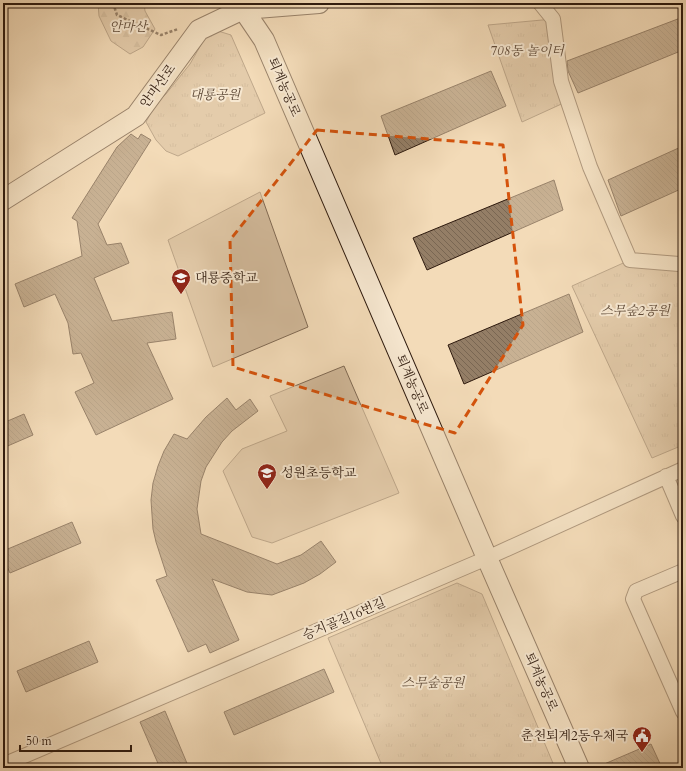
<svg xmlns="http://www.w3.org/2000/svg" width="686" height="771" viewBox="0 0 686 771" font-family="Cardo,'Noto Serif KR',serif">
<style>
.forest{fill:url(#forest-firs);stroke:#806a54}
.park{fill:url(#park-tufts);stroke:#806a54}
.pitch{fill:#d2ba9b;stroke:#806a54}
.building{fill:url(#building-back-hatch);stroke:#2e1a0e}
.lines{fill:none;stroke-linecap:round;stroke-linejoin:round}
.street-casing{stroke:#5f4a38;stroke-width:16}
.secondary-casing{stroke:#2e1a0e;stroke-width:22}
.path{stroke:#2e1a0e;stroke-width:2.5;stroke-dasharray:3 2;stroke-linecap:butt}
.street{stroke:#f7e8d1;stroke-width:14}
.secondary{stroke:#f7e8d1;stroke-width:20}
.marked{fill:none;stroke:#d5530c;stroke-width:3;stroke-dasharray:8 5;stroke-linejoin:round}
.labels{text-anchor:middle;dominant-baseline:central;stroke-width:4;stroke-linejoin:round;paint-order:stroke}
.park-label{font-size:13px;font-style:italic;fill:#5f4a38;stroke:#f7e8d1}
.street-label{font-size:13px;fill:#2e1a0e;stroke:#f7e8d1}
.poi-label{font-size:13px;fill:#2e1a0e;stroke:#f7e8d1;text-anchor:start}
</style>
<defs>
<pattern id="forest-firs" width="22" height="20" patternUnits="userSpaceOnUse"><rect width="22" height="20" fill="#d2ba9b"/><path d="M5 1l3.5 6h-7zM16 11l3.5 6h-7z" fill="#b59f84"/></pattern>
<pattern id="park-tufts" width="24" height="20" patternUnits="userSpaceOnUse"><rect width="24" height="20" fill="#d2ba9b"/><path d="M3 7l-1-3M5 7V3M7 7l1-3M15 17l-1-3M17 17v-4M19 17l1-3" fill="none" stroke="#b59f84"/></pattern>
<pattern id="building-back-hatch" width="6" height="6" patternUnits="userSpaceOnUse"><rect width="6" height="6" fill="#947e66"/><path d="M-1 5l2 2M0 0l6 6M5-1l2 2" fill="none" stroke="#796652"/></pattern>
</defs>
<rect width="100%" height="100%" fill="#f3dbb8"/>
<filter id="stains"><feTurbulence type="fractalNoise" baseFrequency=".005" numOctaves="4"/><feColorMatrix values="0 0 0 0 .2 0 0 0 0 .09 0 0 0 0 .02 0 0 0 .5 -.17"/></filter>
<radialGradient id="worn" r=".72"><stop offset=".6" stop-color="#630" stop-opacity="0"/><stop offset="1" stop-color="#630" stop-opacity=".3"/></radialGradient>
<path class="forest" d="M98,3H144L145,11L155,29L143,47L130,54L111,41L99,16Z"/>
<path class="park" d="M553,19L568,101L522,122L488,25Z
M218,31L231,35L265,113L178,156L166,151L156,140L146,122L155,105L166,94L190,64L206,36Z
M630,260L683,263V445L652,458L572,286Z
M457,583L482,594L555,768H383L328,638Z"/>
<path class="pitch" d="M260,192L308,327L213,367L168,240Z
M344,366L399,493L272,543L252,537L223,471L242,449L287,431L270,396Z"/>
<path class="building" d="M683,17V50L578,93L568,71L567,61Z
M491,71L506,106L395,155L381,116Z
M131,134L138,139L141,134L151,140L98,224L107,245L121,243L129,263L94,278L112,321L172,312L176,339L147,343L173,399L96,435L75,392L94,383L81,353L73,354L68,323L55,294L24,307L15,284L82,256L77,221L72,218L117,147Z
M683,146V188L621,216L608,180Z
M554,180L563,210L427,270L413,238Z
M569,294L583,332L464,384L448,345Z
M227,398L236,410L250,399L258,411L232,431L222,442L206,467L201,481L197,509L201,534L277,564L301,555L321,541L336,562L320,574L304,583L272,595L247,592L212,579L239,640L210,653L206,644L188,652L156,580L167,576L156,542L153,529L151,500L153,483L158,466L164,451L174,434L187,439L206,417Z
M24,414L33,435L3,448V423Z
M72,522L81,543L10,573L3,558V551Z
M89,641L98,662L26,692L17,671Z
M324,669L334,692L234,735L224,712Z
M165,711L189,768H160L140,722Z
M651,744L662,768H595Z"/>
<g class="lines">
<defs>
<path id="street" d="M540,3L553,19L561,81L590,167L630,260L679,264L683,263
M666,476L683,516
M683,571L636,591L633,599L683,712
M3,765L487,558L683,469"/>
<path id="secondary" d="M243,3V9L264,40L487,558L579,768
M3,200L136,116L199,30L243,9L319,3"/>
</defs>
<use href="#street" class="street-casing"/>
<use href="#secondary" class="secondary-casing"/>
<path class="path" d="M113,3L117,15L161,35L178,29"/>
<use href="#street" class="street"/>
<use href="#secondary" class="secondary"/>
</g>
<path d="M0 0H686V771H0ZM317,130L503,145L523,325L455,433L233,367L230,240Z" fill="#f3dbb8" fill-opacity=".55" fill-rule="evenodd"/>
<path class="marked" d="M317,130L503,145L523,325L455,433L233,367L230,240Z"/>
<defs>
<symbol id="school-pin" viewBox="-11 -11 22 30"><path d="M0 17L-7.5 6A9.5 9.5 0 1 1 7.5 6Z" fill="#8f2418" stroke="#f7e8d1"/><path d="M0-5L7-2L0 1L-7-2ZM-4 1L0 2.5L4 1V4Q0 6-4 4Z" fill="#fff"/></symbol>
<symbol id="civic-pin" viewBox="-11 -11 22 30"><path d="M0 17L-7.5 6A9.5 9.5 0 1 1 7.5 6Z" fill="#8f2418" stroke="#f7e8d1"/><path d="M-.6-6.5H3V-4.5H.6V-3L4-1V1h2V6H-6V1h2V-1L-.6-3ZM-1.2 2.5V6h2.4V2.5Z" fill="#fff"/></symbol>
</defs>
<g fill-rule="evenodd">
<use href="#school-pin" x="170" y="267" width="22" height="30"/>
<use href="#school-pin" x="256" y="462" width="22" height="30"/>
<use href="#civic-pin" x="631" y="725" width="22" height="30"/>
</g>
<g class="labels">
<g class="park-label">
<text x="128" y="27">안마산</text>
<text x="527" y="51">708동 놀이터</text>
<text x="215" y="95">대룡공원</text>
<text x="635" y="311">스무숲2공원</text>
<text x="433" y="683">스무숲공원</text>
</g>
<g class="street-label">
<text transform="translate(158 86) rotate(-54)">안마산로</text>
<text transform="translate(284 87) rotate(67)">퇴계농공로</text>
<text transform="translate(412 384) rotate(67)">퇴계농공로</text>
<text transform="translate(344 619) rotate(-23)">승지골길16번길</text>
<text transform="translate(541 682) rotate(66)">퇴계농공로</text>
</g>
<g class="poi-label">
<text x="195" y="278">대룡중학교</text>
<text x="281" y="473">성원초등학교</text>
<text x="628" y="736" text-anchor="end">춘천퇴계2동우체국</text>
</g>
</g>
<rect width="686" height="771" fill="none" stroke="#f3dbb8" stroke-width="16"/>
<rect x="4" y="4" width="678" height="763" fill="none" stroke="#2e1a0e" stroke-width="2"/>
<rect x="8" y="8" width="670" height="755" fill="none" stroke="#2e1a0e"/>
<path d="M20 745v6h111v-6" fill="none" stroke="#2e1a0e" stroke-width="2"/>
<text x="26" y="745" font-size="12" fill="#2e1a0e" stroke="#f7e8d1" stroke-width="3" paint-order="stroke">50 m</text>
<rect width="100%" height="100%" filter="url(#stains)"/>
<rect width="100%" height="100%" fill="url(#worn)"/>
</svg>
